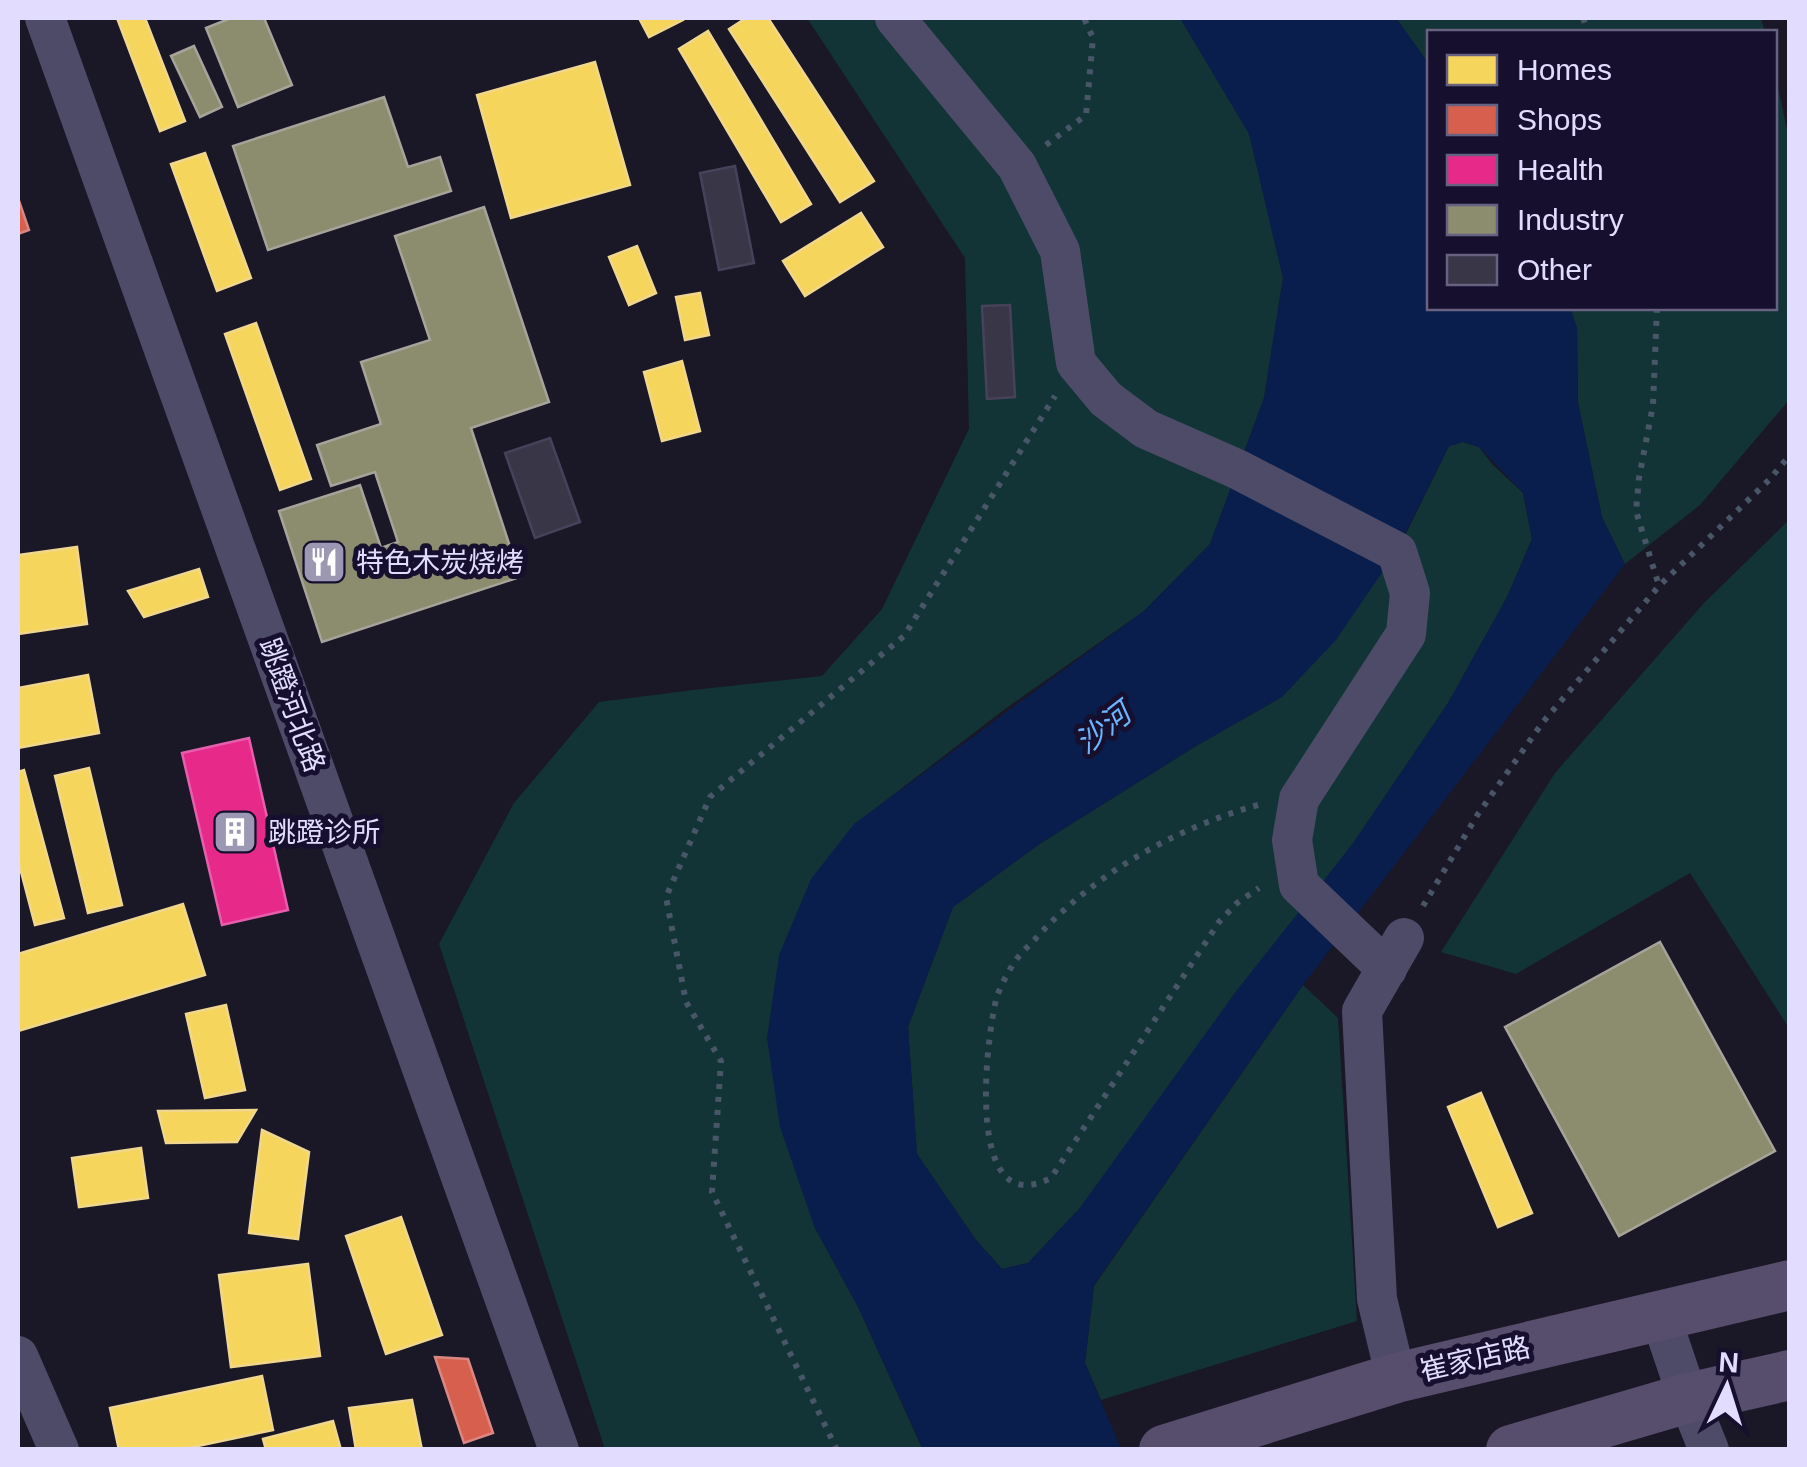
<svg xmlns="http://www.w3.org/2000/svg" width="1807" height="1467" viewBox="0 0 1807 1467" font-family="Arial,'Noto Sans SC',sans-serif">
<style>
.green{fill:#133437}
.water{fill:#091e4d;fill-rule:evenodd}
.homes{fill:#f6d55c;stroke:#f0d78d;stroke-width:2.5}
.shops{fill:#d6604d;stroke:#da8682;stroke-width:2.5}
.health{fill:#e7298a;stroke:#e65fad;stroke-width:2.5}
.industry{fill:#8c8c6e;stroke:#a6a49a;stroke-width:2.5}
.building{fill:#393648;stroke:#47425a;stroke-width:2.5}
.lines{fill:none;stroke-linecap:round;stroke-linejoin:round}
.path{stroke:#485668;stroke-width:6;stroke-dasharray:5 8;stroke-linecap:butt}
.minor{stroke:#4d4b68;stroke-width:40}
.major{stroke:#574d6c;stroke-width:50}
.labels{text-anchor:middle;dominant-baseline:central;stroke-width:10;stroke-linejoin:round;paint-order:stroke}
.poi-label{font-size:28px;fill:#e2ddff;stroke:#16102e;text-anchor:start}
.street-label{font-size:28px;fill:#e2ddff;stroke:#16102e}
.water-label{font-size:30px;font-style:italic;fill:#6bb6ff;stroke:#16102e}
</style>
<rect width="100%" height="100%" fill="#1a1727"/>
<path class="green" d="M807,18H1180L1249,133L1283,278L1264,398L1210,544L1144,611L1005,709L855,824L814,1226L859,1309L922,1448L605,1449L439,944L514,803L599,702L693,690L822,676L882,609L969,429L965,258Z
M1396,18H1761L1765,32H1430L1429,64Z
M1775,74L1790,143L1789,400L1700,505L1625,564L1602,517L1578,403L1577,328L1570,308H1774Z
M1463,442L1479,447L1492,464L1523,493L1532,539L1507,597L1448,703L1354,842L1079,1209L1028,1263L1002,1269L976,1240L917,1154L908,1027L953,907L1041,843L1196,746L1282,697L1397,552L1449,446Z
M1789,520V1028L1690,873L1516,974L1441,952L1555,773L1704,603Z
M1303,985L1338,1018L1357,1321L1101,1400L1085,1363L1094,1286Z"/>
<path class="water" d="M1180,18H1396L1429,64L1430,308H1570L1577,328L1578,403L1602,517L1625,564L1303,985L1094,1285L1085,1363L1121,1449H923L859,1309L814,1226L780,1127L767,1038L779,955L811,879L854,824L1144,611L1210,544L1264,398L1283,278L1249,134ZM1463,442L1479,447L1523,493L1532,539L1507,597L1448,703L1354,842L1237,990L1079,1209L1028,1263L1002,1269L976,1240L917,1154L908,1027L953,907L1041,843L1196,746L1282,697L1336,640L1396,552L1449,446Z"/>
<path class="homes" d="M117,18H145L185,121L160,131Z
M639,18H682L683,20L649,37Z
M746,18H768L874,181L840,202L729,29Z
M708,31L811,204L781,222L679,49Z
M595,62L630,185L511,218L477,95Z
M205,153L251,278L217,291L171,164Z
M861,213L883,247L805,296L783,261Z
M637,246L656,293L629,305L609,257Z
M700,293L709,335L685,340L676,297Z
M256,323L311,479L280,490L225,334Z
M682,361L700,431L662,441L644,372Z
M77,547L87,624L18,634V555Z
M199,569L208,597L144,617L128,591Z
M88,675L99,733L18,748V688Z
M89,768L122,905L88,913L55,776Z
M24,770L64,918L35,925L18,860V772Z
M183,904L205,975L18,1031V954Z
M226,1005L245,1090L205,1098L186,1014Z
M1481,1093L1532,1213L1498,1227L1448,1107Z
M256,1110L237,1142L166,1143L158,1111Z
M262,1130L309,1152L298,1239L249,1233Z
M141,1148L148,1198L79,1207L72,1158Z
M401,1217L442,1335L386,1354L346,1236Z
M308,1264L320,1356L231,1367L219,1275Z
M262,1376L273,1430L179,1450H119L110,1408Z
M412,1400L422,1450H356L349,1408Z
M333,1421L341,1450H266L263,1439Z"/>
<path class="shops" d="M18,198L29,230L18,234Z
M435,1357L468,1359L493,1433L464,1443Z"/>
<path class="health" d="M249,738L288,910L222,925L182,753Z"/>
<path class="industry" d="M231,18H264L292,85L238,107L206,28Z
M194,46L222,107L200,117L171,56Z
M384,97L408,167L440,157L451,191L268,250L233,146Z
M484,207L549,402L471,428L520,577L322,642L279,511L360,485L381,548L398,542L375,472L331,486L317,445L381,424L361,362L430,340L395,236Z
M1660,942L1775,1151L1619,1236L1505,1027Z"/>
<path class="building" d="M735,166L754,263L719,270L700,173Z
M1010,305L1015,397L987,399L982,306Z
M550,438L580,522L535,538L505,453Z"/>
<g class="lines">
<path class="path" d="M1583,18L1588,32
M1046,145L1086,115L1093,38L1084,18
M1657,308L1653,405L1639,478L1636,511L1659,586
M1258,805C1176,828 1095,873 1037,937C1029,946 1018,955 1012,966C1006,976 999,989 996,1000C986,1041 964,1223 1051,1178L1219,922L1237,903L1259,888
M1423,906L1478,814L1543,722L1659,586L1769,480L1790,455
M837,1450L712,1192L721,1061L686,1002L666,897L710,797L904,636L1055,396"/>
<path class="minor" d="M45,18L559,1450
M895,18L1017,166L1060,251L1076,363L1106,399L1146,429L1237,469L1397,552L1410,593L1406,634L1299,799L1292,840L1299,885L1387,969
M1660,1315L1688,1398L1709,1450
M18,1356L59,1450
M1396,1378L1377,1299L1362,1011L1404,938"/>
<path class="major" d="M1164,1450L1396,1378L1790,1285
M1511,1450L1688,1398L1790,1375"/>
</g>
<defs>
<symbol id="restaurant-square" viewBox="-11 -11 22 22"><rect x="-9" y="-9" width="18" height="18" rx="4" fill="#9c98b3" stroke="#16102e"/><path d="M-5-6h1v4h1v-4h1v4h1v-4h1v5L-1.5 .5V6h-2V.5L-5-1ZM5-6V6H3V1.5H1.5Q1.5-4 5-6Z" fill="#fff"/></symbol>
<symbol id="building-square" viewBox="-11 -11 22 22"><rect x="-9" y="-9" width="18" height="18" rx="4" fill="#9c98b3" stroke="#16102e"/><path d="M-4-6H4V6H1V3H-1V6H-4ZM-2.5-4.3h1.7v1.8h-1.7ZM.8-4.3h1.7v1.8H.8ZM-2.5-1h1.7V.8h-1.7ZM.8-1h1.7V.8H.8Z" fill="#fff"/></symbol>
</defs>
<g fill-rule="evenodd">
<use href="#restaurant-square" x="299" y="537" width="50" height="50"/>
<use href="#building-square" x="210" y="807" width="50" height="50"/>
</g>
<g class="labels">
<g class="poi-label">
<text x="356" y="562">特色木炭烧烤</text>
<text x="268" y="832">跳蹬诊所</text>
</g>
<g class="street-label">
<text transform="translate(292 705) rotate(70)">跳蹬河北路</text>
<text transform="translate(1475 1359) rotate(-13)">崔家店路</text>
</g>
<g class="water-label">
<text transform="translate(1103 728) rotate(-38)">沙河</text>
</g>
</g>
<rect width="1807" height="1467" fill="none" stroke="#e2ddff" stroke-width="40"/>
<rect x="1427" y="30" width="350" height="280" fill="#16102e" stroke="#686282" stroke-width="2.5"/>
<rect x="1447" y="55" width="50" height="30" fill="#f6d55c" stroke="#686282" stroke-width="2.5"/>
<text x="1517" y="80" font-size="30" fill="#e2ddff">Homes</text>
<rect x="1447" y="105" width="50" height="30" fill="#d6604d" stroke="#686282" stroke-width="2.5"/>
<text x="1517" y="130" font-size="30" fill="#e2ddff">Shops</text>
<rect x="1447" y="155" width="50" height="30" fill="#e7298a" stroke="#686282" stroke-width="2.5"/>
<text x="1517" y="180" font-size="30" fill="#e2ddff">Health</text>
<rect x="1447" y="205" width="50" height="30" fill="#8c8c6e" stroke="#686282" stroke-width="2.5"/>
<text x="1517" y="230" font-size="30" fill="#e2ddff">Industry</text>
<rect x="1447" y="255" width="50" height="30" fill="#393648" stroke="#686282" stroke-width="2.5"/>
<text x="1517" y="280" font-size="30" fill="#e2ddff">Other</text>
<g transform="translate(1727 1387) rotate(4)" stroke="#16102e" stroke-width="8" paint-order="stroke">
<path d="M0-8L18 38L0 25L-18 38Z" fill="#e2ddff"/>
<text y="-15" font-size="28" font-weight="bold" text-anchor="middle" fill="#e2ddff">N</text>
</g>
</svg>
